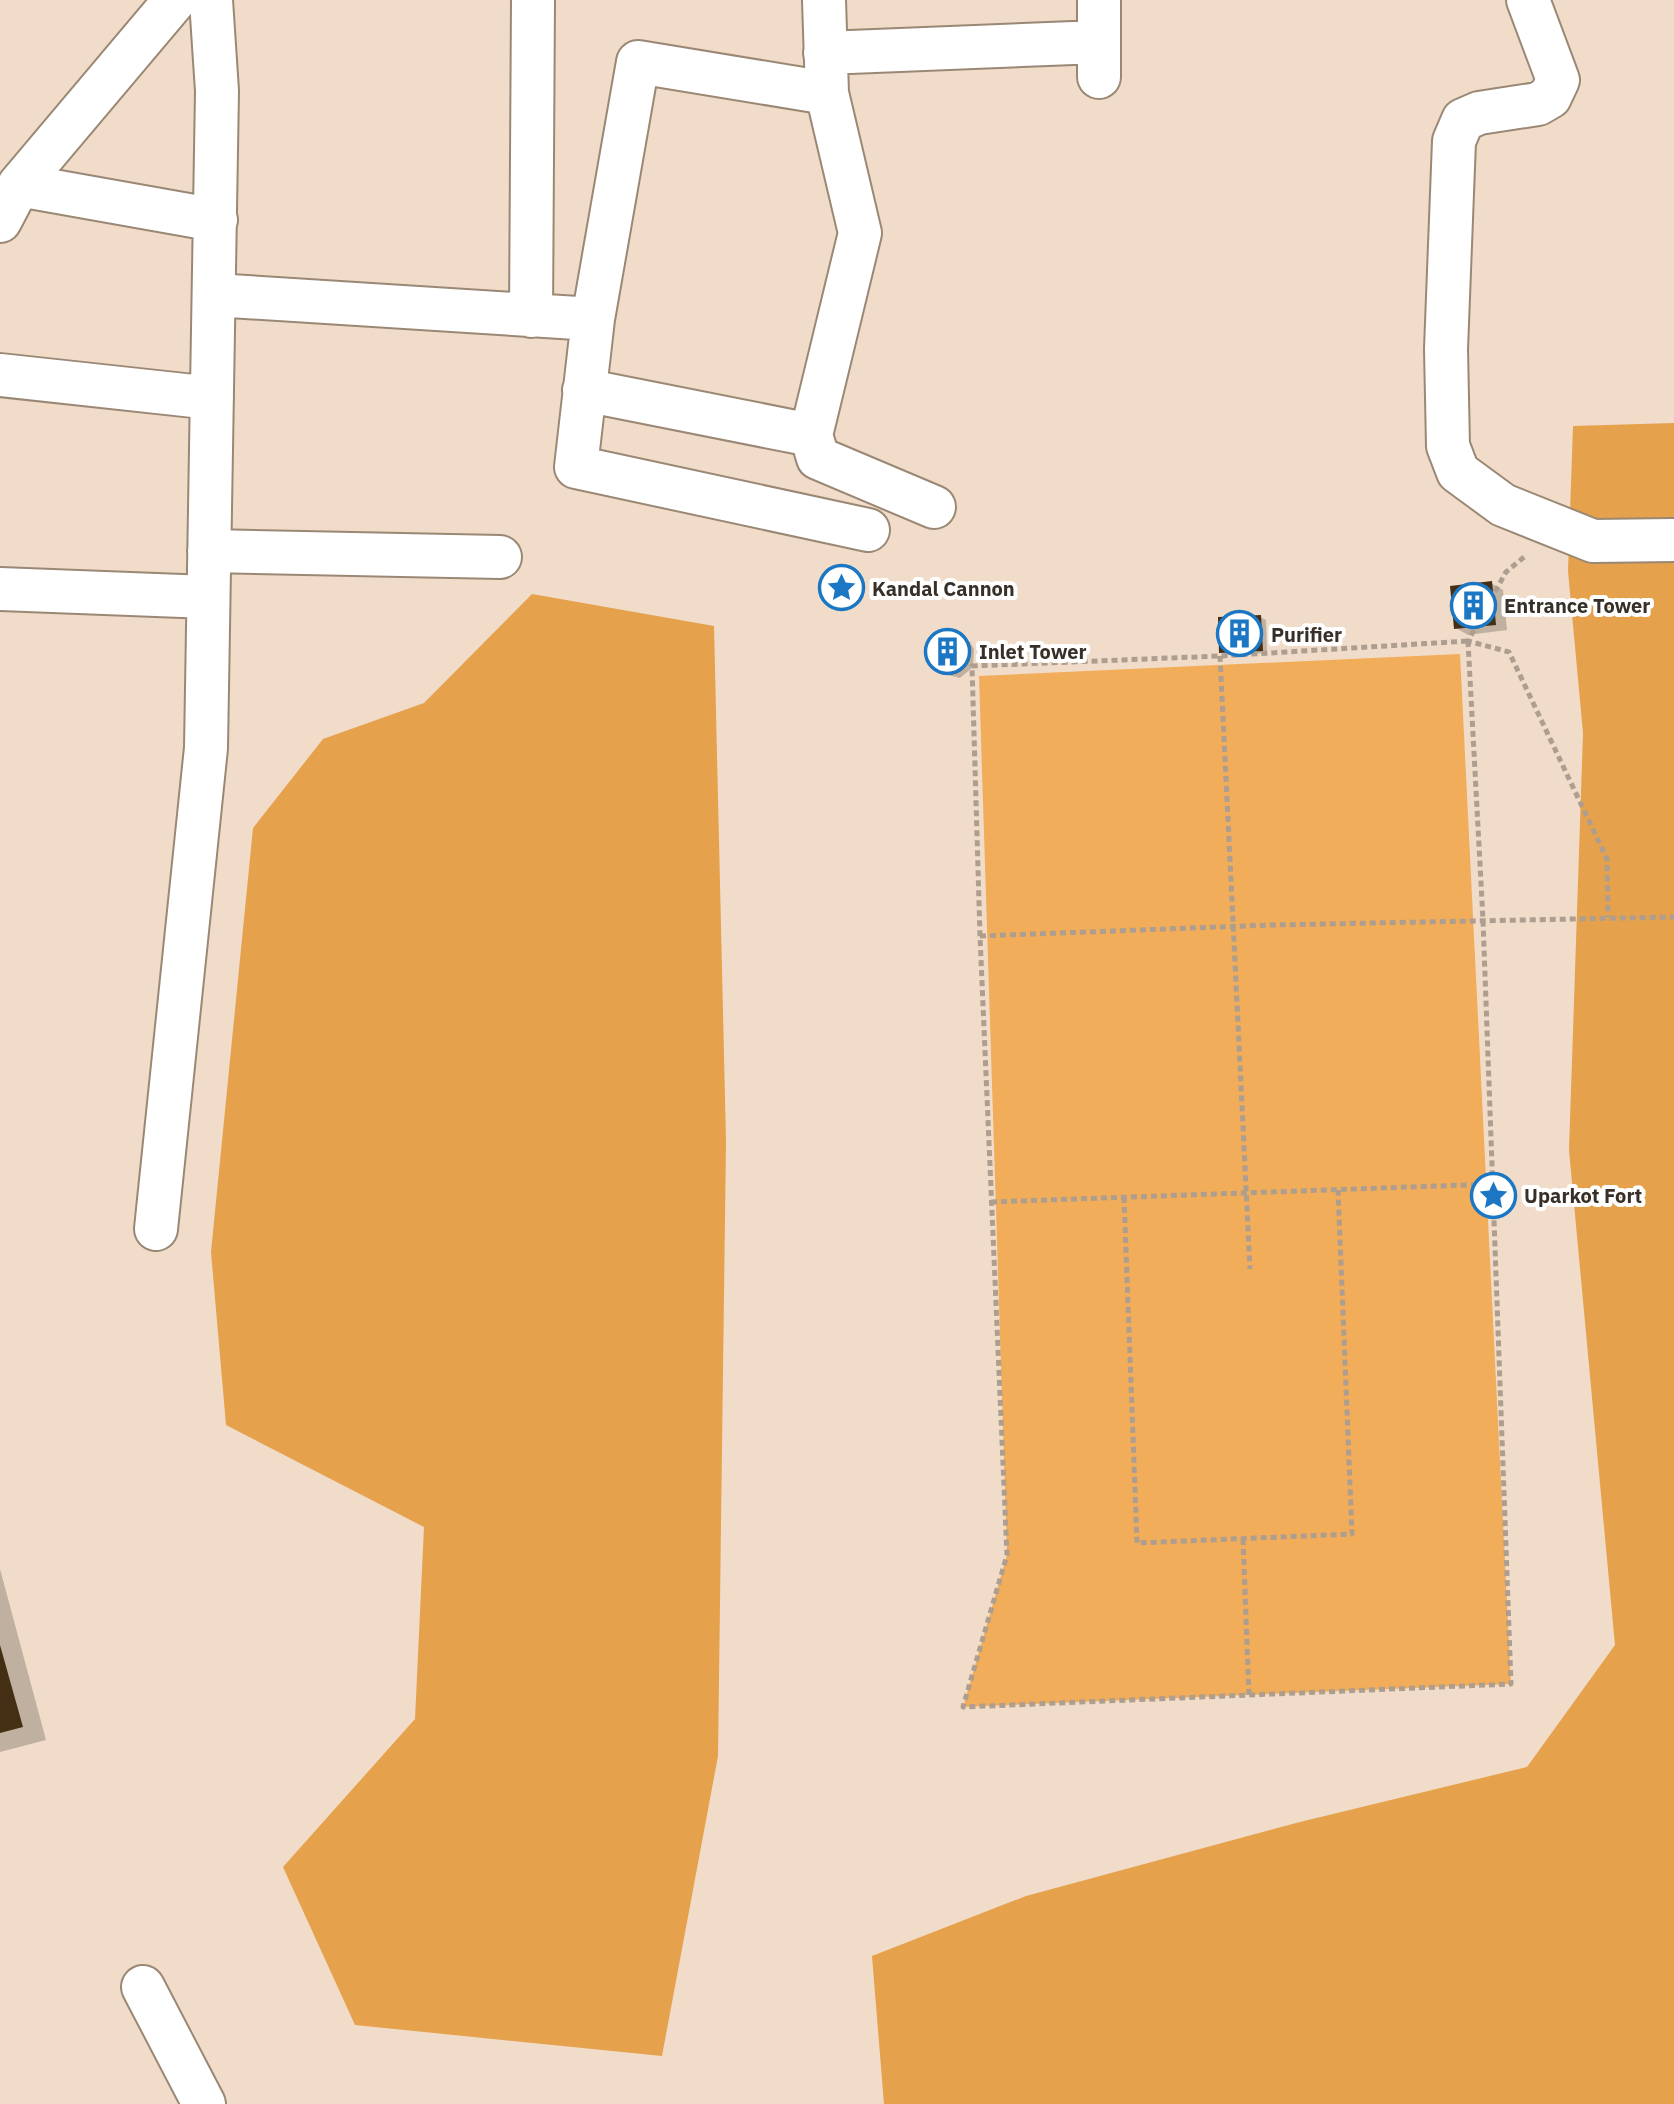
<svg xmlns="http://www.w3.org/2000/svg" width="1674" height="2104" viewBox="0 0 1674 2104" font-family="'IBM Plex Sans',sans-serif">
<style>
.forest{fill:#e5a14c}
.water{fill:#f1ad59}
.shadow{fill:#0003}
.building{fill:#442f14}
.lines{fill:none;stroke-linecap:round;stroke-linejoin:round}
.minor-casing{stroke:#9a8875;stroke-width:46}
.path{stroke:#ae9e8f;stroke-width:5;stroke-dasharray:6 4;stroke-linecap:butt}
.minor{stroke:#fff;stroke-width:42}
.labels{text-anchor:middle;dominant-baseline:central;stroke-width:8;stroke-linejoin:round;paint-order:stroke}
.poi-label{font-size:20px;font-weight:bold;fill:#373028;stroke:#fff;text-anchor:start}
</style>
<rect width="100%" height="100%" fill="#f0dcc8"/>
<path class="forest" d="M1674,423V2104H884L872,1956L1026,1896L1300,1822L1527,1767L1615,1645L1569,1150L1583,733L1568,571L1573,426Z
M532,594L714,626L726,1141L718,1756L662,2056L355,2025L283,1867L415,1719L424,1527L226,1425L211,1252L253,828L323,739L424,703Z"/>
<path class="water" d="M1460,654L1511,1684L963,1707L1007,1555L979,676Z"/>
<path class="shadow" d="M1491,583L1503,590L1507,630L1468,635L1456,628Z
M1260,617L1266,620L1267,653L1227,655L1221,652Z
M944,631H951L970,642L974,649L973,667L960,678L936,672L926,657L930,639Z
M0,1569L46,1740L0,1752Z"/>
<path class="building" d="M1492,581L1496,625L1454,629L1450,586Z
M1261,615L1263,651L1219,653L1218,617Z
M925 652a23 23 0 1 1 46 0a23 23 0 1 1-46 0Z
M0,1645L23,1727L0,1733Z"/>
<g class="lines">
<defs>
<path id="minor" d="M1099,0V77
M1528,0L1558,80L1550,97L1538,104L1479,113L1463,120L1454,141L1446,349L1448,446L1458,472L1503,505L1593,541L1674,540
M825,53L1099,42
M827,93L638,62L593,319L576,467L868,530
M19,185L216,220
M0,221L19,185L175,0
M214,295L593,319
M531,316L533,0
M0,375L212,398
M584,390L811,435L818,458L934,507
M811,435L860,233L827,93L824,0
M209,551L500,557
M0,589L208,597
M156,1229L206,748L217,91L211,0
M143,1987L204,2104"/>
</defs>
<use href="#minor" class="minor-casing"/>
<path class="path" d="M1524,557L1506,572L1468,641L1509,652L1607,859L1608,917
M1468,641L1483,920L1511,1684L963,1707L1007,1555L980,936L972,666L1220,656Z
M1220,656L1250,1269
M980,936L1272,925L1674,917
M1124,1197L1137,1543L1352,1534L1338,1190
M991,1202L1494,1184
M1243,1539L1249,1695"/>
<use href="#minor" class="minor"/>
</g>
<defs>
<symbol id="sight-ring" viewBox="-11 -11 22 22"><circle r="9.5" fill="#fff" stroke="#1b77c4" stroke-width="1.5"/><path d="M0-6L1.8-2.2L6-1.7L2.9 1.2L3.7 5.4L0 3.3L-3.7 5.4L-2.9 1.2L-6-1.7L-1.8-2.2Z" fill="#1b77c4"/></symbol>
<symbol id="building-ring" viewBox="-11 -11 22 22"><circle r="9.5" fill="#fff" stroke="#1b77c4" stroke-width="1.5"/><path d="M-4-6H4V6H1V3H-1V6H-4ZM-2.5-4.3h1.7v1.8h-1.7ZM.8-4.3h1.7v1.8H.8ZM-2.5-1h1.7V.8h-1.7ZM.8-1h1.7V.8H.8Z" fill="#1b77c4"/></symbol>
</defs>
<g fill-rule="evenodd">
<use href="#sight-ring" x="816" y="562" width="51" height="51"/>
<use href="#building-ring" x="1448" y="580" width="51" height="51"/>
<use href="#building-ring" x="1214" y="608" width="51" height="51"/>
<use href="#building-ring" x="922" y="626" width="51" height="51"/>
<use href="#sight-ring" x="1468" y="1170" width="51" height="51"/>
</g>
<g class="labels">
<g class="poi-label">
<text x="872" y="588">Kandal Cannon</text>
<text x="1504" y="605">Entrance Tower</text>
<text x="1271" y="634">Purifier</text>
<text x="979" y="651">Inlet Tower</text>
<text x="1524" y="1195">Uparkot Fort</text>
</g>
</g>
</svg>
